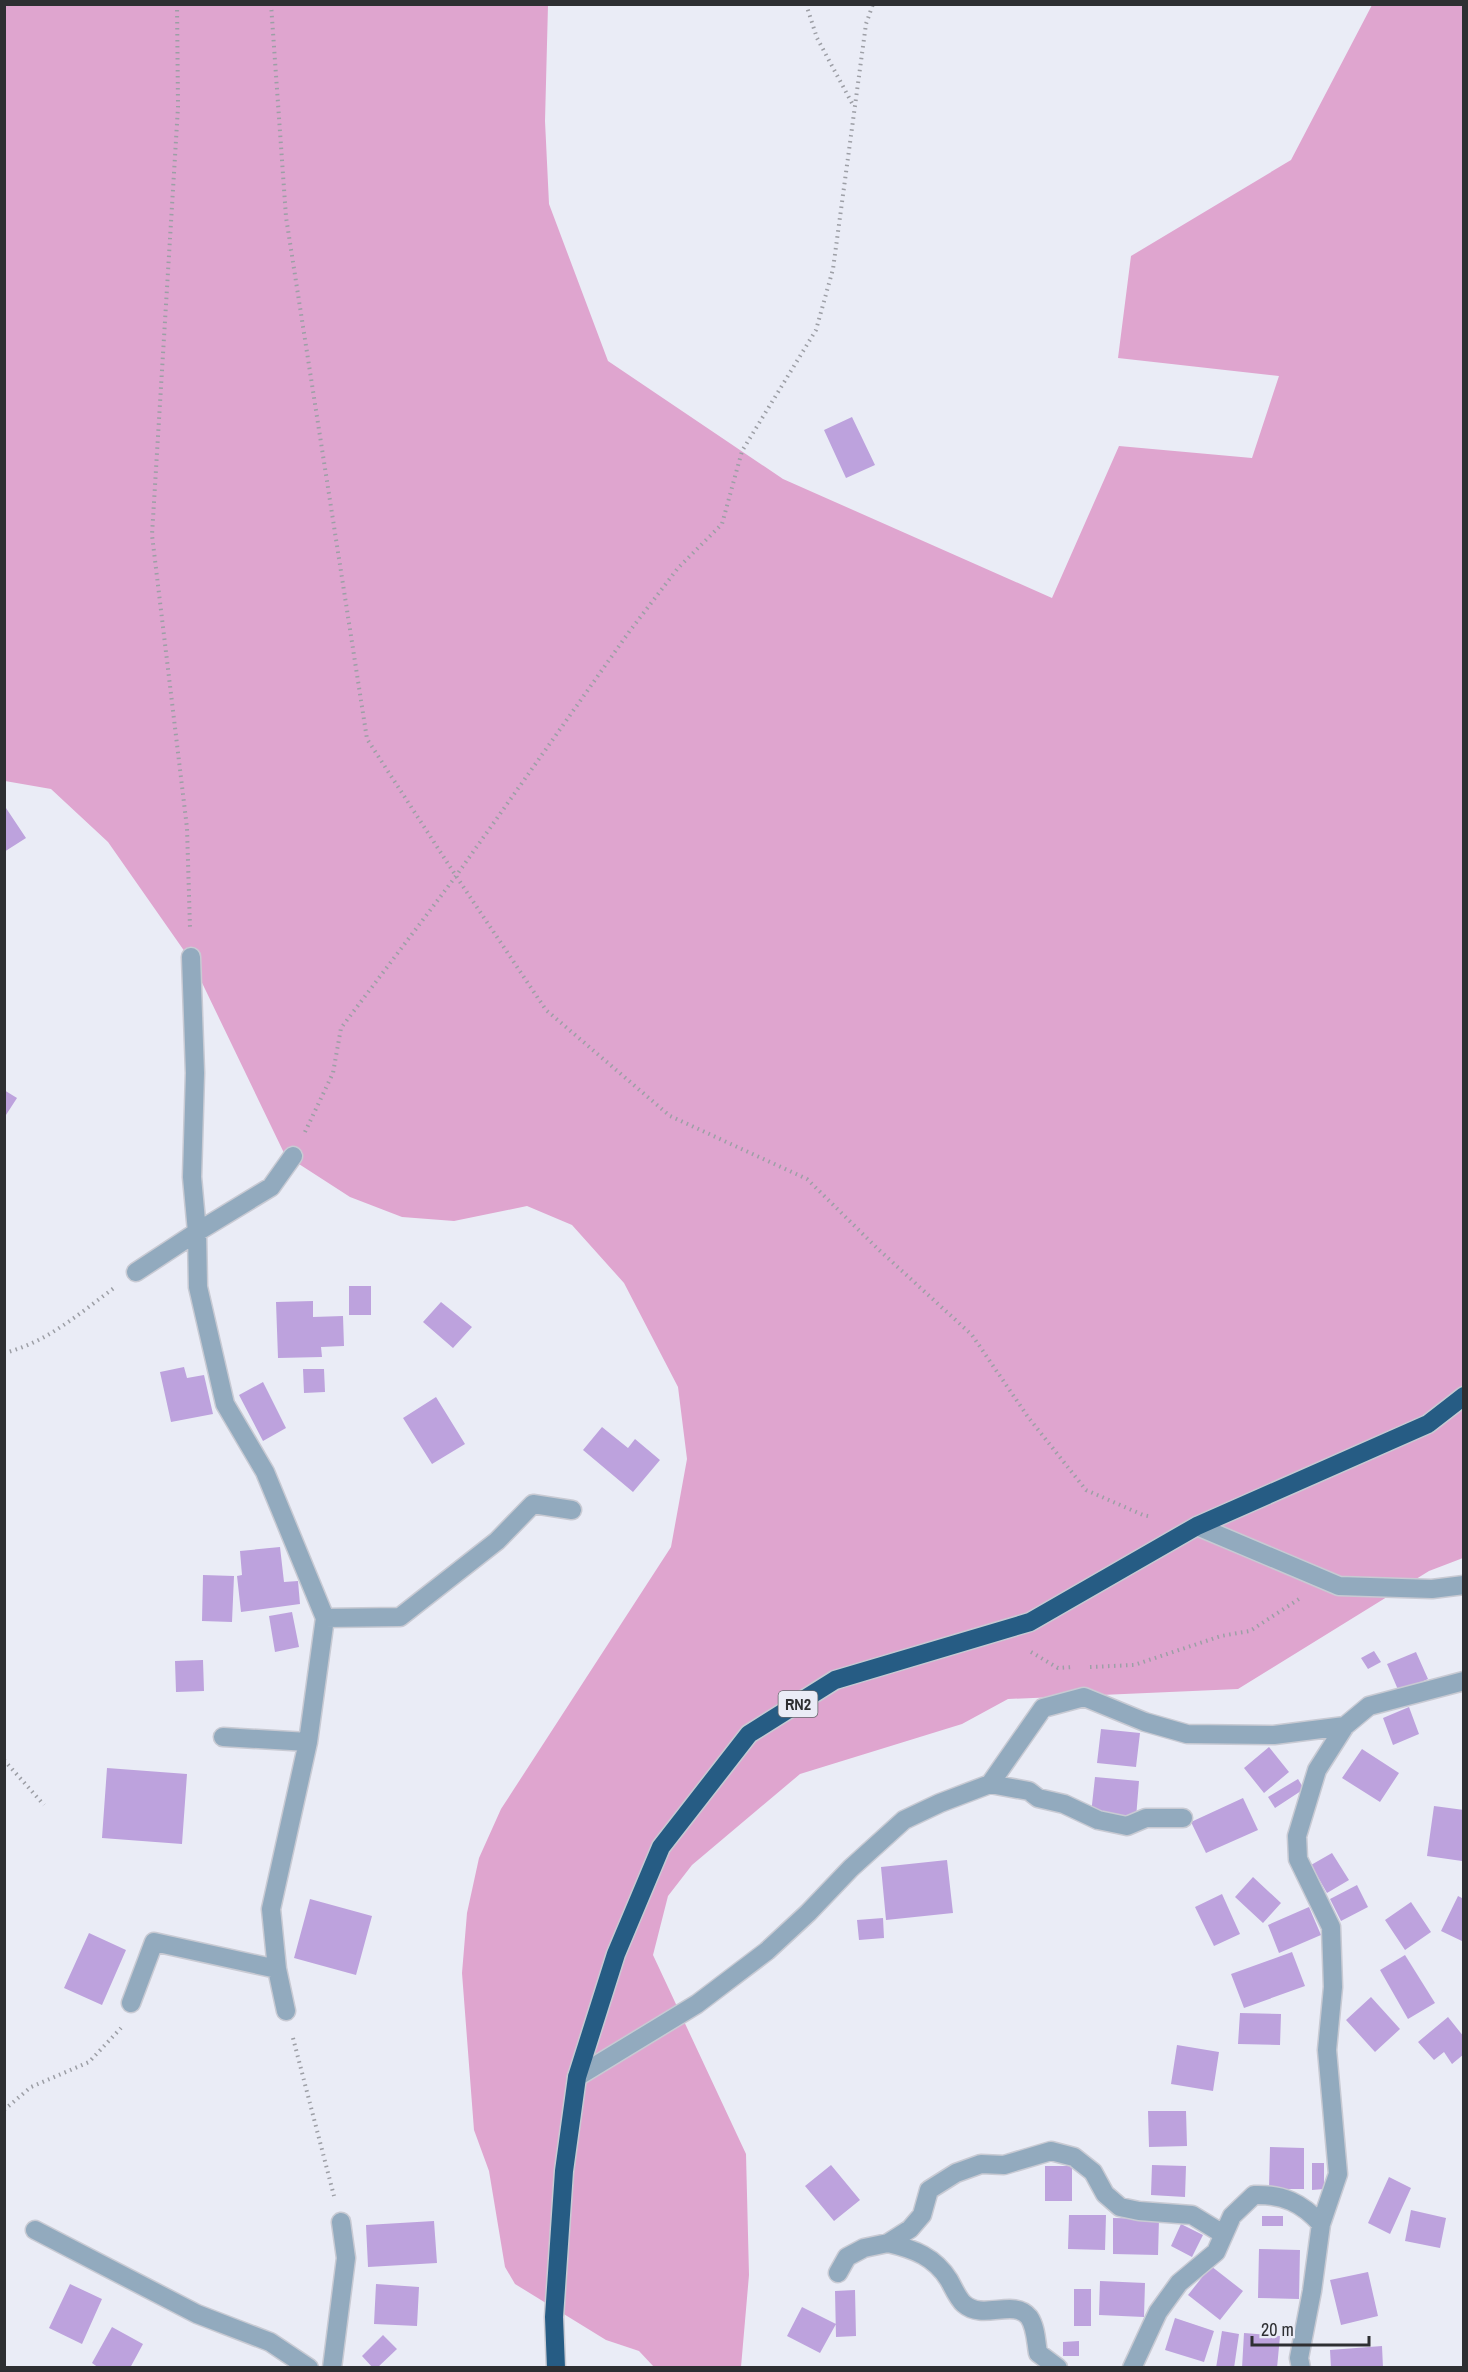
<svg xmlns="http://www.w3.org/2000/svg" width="1468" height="2372" viewBox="0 0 1468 2372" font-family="'Archivo Narrow',sans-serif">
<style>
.forest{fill:#dfa5cf}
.building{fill:#bda2dd}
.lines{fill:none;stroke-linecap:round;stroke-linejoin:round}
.minor-casing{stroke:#c8cad3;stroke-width:21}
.highway-casing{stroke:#c8cad3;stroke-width:21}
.path{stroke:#9d9fa6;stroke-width:4;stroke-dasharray:1.5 4.5;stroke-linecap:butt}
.minor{stroke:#92aabe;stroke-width:18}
.highway{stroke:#265c84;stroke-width:18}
.labels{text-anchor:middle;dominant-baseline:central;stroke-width:4.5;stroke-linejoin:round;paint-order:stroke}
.shield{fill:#eaecf6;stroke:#66686d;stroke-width:1.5}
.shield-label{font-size:16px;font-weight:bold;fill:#2e2f32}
</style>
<rect width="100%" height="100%" fill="#eaecf6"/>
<path class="forest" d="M4,5H548L545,121L549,204L608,361L783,479L1052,598L1119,446L1252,458L1279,376L1118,358L1131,256L1291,160L1372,5H1463V1558L1429,1571L1238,1689L1008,1699L962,1724L800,1774L692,1865L668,1896L653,1955L746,2154L749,2275L741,2367H654L639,2351L606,2340L515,2284L505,2267L489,2171L474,2130L462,1973L467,1913L479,1858L501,1809L671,1547L687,1459L678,1387L624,1283L572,1225L527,1206L454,1221L402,1217L350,1197L285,1155L192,962L108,842L51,789L5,781Z"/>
<path class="building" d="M852,417L875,465L846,478L824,430Z
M4,805L26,838L4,852Z
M4,1090L17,1098L4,1118Z
M349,1286H371V1315H349Z
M313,1301V1317L343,1316L344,1346L321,1347L322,1357L278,1358L276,1302Z
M441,1302L472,1327L453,1348L423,1322Z
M184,1367L187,1378L204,1375L213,1414L171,1422L160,1372Z
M303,1369H324L325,1392L304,1393Z
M263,1382L286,1428L263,1441L239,1395Z
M436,1397L465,1444L432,1464L403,1418Z
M602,1427L628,1448L635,1439L660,1460L633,1492L583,1450Z
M280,1547L284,1582L298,1581L300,1604L241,1612L237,1576L242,1575L240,1551Z
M203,1575L234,1576L232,1622L202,1621Z
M292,1612L299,1647L275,1652L269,1616Z
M1374,1651L1381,1662L1368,1669L1361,1658Z
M1416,1652L1428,1679L1399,1692L1387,1664Z
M203,1660L204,1691L176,1692L175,1661Z
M1409,1707L1419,1734L1393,1745L1383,1718Z
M1101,1729L1140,1733L1136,1767L1097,1763Z
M1269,1747L1289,1772L1264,1793L1244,1768Z
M1362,1749L1399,1773L1380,1802L1342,1778Z
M107,1768L187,1774L182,1844L102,1838Z
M1095,1777L1139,1781L1136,1818L1091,1814Z
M1298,1779L1304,1789L1275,1808L1268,1797Z
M1243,1798L1258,1830L1206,1853L1191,1822Z
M1434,1806L1464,1810L1462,1861L1427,1856Z
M1332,1853L1349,1880L1327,1893L1311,1865Z
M947,1860L953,1913L886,1920L881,1867Z
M1253,1877L1281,1903L1263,1923L1235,1897Z
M1357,1885L1368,1907L1341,1921L1330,1899Z
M1222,1894L1240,1934L1214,1946L1195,1907Z
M1458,1896L1464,1899V1942L1441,1931Z
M310,1899L372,1916L356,1975L294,1958Z
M1411,1902L1431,1932L1405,1950L1385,1920Z
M1309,1907L1321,1935L1279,1953L1268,1925Z
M883,1918L884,1938L859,1940L857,1920Z
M89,1933L126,1950L102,2005L64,1988Z
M1292,1952L1305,1986L1244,2008L1231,1974Z
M1405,1955L1435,2003L1408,2019L1380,1970Z
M1371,1997L1400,2029L1375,2052L1346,2020Z
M1240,2013L1281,2014L1280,2045L1238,2044Z
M1448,2017L1464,2037V2054L1452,2064L1444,2052L1434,2060L1418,2042Z
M1177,2045L1219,2052L1213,2091L1171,2084Z
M1148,2111H1186L1187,2146L1149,2147Z
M1270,2147L1304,2148V2189H1269Z
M1312,2163H1324V2189L1312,2190Z
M831,2165L860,2200L834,2221L805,2186Z
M1152,2165L1186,2166L1185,2197L1151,2195Z
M1045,2166H1072V2201H1045Z
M1389,2177L1411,2188L1390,2234L1368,2223Z
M1411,2210L1446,2218L1440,2248L1405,2241Z
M1069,2215H1106L1105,2250L1068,2249Z
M1262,2216H1283V2226H1262Z
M1113,2218L1159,2219L1158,2255L1113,2254Z
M434,2221L437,2263L368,2267L366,2225Z
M1181,2224L1203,2235L1192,2257L1171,2246Z
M1259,2249L1300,2250L1299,2299L1258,2298Z
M1211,2266L1243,2291L1220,2320L1188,2295Z
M1368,2272L1378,2316L1341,2325L1330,2280Z
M1100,2281L1145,2283L1144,2317L1099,2315Z
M70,2284L102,2299L82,2344L49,2328Z
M376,2284L419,2287L417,2326L374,2324Z
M1074,2289H1091V2326H1074Z
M855,2290L856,2336L836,2337L835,2291Z
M802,2307L836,2324L820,2353L787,2336Z
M1175,2318L1214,2331L1204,2362L1165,2350Z
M112,2327L143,2344L130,2368H99L92,2363Z
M1222,2331L1239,2334L1234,2368H1216Z
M1244,2333L1280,2336L1277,2368H1242Z
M383,2335L397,2349L377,2368H373L362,2356Z
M1079,2341V2356H1063V2342Z
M1382,2346L1383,2368H1331L1330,2350Z"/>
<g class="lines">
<defs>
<path id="minor" d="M136,1272L197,1232L192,1177L195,1073L191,957
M1197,1526L1339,1586L1432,1589L1464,1585
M325,1618L400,1617L497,1541L533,1504L572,1510
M223,1737L308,1742
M990,1784L1029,1791L1038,1798L1064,1804L1098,1820L1127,1826L1146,1818H1183
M131,2003L154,1942L277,1969
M286,2011L277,1969L271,1909L308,1742L325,1618L265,1472L225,1404L198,1287L197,1232L271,1187L293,1156
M577,2077L697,2004L767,1951L808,1913L851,1868L904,1820L940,1803L990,1784L1043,1708L1084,1697L1145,1722L1187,1734L1274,1735L1345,1726L1369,1706L1464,1681
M1321,2224L1338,2174L1327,2050L1333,1987L1331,1927L1298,1859L1297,1836L1317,1770L1345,1726
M35,2230L197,2314L270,2342L309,2368
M888,2243C914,2249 935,2257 949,2280C953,2287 958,2299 964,2304C983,2321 1014,2298 1029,2317C1036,2327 1036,2342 1038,2353L1058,2368
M838,2273L847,2257L864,2248L888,2243L910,2229L922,2215L929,2190L956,2173L981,2164L1004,2165L1051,2151L1074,2157L1093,2172L1105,2194L1120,2207L1139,2211L1192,2215L1223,2234
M332,2368L346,2258L341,2222
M1132,2368L1158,2312L1179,2283L1216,2252L1232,2216L1254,2195C1283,2194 1302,2203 1321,2224L1312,2291L1299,2358L1301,2368"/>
<path id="highway" d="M556,2368L554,2317L564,2171L577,2077L616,1954L661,1847L749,1734L835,1680L1030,1622L1197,1526L1428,1424L1464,1396"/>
</defs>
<use href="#minor" class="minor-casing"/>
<use href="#highway" class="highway-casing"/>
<path class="path" d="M177,4L178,107L152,535L187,828L190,928
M271,4L286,217L367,739L456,876L546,1010L670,1116L807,1179L878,1249L972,1335L1028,1417L1086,1490L1143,1515L1152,1517
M806,4L817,38L853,105
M305,1132L333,1073L341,1028L456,876L629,632L678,568L722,524L742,451L816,330L833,269L866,24L873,4
M4,1353C46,1343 80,1313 114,1288
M1031,1652L1058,1668L1073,1667
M1090,1667L1134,1665L1221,1636L1250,1631L1299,1599
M4,1760L44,1805
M293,2038L334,2196
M4,2110L31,2087L89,2062L121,2028"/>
<use href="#minor" class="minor"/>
<use href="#highway" class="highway"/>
</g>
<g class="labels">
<rect class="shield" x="778.5" y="1691" width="39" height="26" rx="4.5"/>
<g class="shield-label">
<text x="798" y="1704">RN2</text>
</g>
</g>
<rect width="1468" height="2372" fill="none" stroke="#2e2f32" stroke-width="12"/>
<path d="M1252 2336v9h117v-9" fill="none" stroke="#2e2f32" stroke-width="3"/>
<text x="1261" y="2336" font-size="18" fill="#2e2f32" stroke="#eaecf6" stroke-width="4.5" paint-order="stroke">20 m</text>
</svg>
